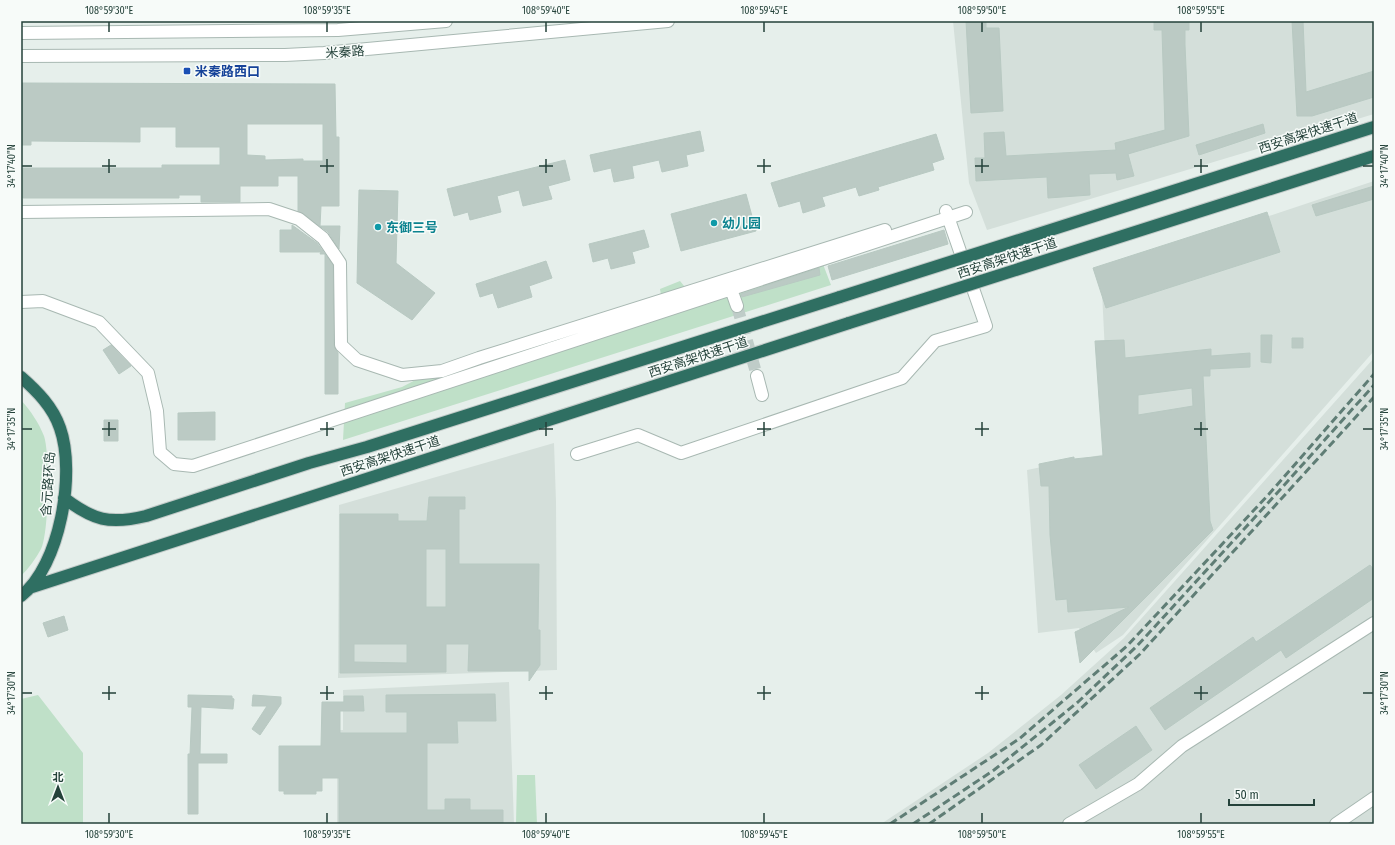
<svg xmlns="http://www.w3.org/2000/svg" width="1395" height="845" viewBox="0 0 1395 845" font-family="'Fira Sans Condensed','Noto Sans SC',sans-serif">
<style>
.built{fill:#d4dfda}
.green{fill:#bfe0c8}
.building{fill:#bbcac4;stroke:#b8c9c2;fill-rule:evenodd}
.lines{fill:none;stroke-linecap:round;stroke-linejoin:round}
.minor-tunnel{stroke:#bfccc8;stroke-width:12;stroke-dasharray:12 6;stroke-linecap:butt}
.minor-casing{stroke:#a8b8b2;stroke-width:14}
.highway-casing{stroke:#c2cac8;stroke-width:14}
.minor{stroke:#fff;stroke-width:12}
.highway{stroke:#2f6f62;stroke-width:12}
.rail{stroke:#5f7d75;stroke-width:3;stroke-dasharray:8 4;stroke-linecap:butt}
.highway-bridge-casing{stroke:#c2cac8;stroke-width:14;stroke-linecap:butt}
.highway-bridge{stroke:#2f6f62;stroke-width:12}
.ticks{fill:none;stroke:#24423a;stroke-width:1.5}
.transit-dot{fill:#1a4fb4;stroke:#f7fbf9;stroke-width:1.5}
.culture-dot{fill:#0f9aa8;stroke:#f7fbf9;stroke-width:1.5}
.labels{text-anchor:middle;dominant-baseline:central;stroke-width:3;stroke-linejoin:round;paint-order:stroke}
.street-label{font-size:13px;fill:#24423a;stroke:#f7fbf9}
.transit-label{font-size:13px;font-weight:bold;fill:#164399;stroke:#f7fbf9;text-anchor:start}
.culture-label{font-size:13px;font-weight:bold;fill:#0d838f;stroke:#f7fbf9;text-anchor:start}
.neatline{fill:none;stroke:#24423a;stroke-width:1.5}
.ticks-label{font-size:10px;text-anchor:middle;fill:#24423a}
</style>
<rect width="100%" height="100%" fill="#e6efeb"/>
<path class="built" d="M953,21H1374V114L987,230L969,183Z
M1374,181V351L1123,635L1096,653L1079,628L1038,633L1027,470L1110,453L1101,272Z
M1374,358V824H881L988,753L1061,695L1124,638Z
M554,443L556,502L557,670L338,678L339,505Z
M509,682L514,824H337V730H343V690Z"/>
<path class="green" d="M821,259L831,285L343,440L345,403L402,387L446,364L662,301L660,289L680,281L698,303Z
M21,400C30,410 39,423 44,436C50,453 49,533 41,549C36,558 29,568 21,576Z
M38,695L83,753V824H22L21,699Z
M517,775H535L537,824H516Z"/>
<path class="building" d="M966,21H986V28H999L1003,111L971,113Z
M1154,21H1189V30H1185V45L1189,136L1128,154L1134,176L1117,180L1116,173L1089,174L1090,195L1048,198L1047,177L976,181L975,158H985L984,133L1004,132L1006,156L1116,150L1115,143L1165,130L1162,30H1154Z
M1292,21H1303L1306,92L1374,71V97L1312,116H1297Z
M21,83L335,84L336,137H339V206H321L320,226H340L339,249L328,232L298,211V176H278V186H240V202H201V195H179V198H23V168H162V165H220V147H176V127H140V142L31,141V145H22ZM247,124H323V161H303V159L265,160V156L247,155Z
M1263,124L1265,133L1199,155L1196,145Z
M700,131L704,151L686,155L688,166L662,172L659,160L632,166L634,178L614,182L611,168L594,172L590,155Z
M936,134L944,159L932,163L934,170L878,187L879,190L859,196L856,187L822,197L825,206L803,213L800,201L779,207L771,183Z
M565,160L570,180L548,186L552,199L523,206L519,190L497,196L501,212L470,220L468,212L454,216L447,189Z
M1374,186V199L1316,216L1312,205Z
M359,190L398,191L396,263L435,293L412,320L357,283Z
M746,194L756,231L681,251L671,214Z
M1267,212L1280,252L1106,308L1093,268Z
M292,225L317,243L333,265L334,345L338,353V394H325V254H320L321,252H280V230H292Z
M644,230L649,247L632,252L635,263L611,269L608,258L593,262L589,244Z
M944,230L948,244L832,280L828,266Z
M546,261L552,278L529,286L532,297L498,308L493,293L480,297L476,284Z
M819,268L820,275L742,297L741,294Z
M1261,335H1272L1271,363L1261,362Z
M1292,338H1303V348H1292Z
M1124,340L1125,358L1211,349V356L1250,353V367L1210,369V376H1203L1210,521L1213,530L1080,663L1075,632L1129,607L1068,612L1067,599L1056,600L1050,535L1049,486H1041L1039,464L1074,457V459L1103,456L1095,341ZM1192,388L1193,406L1138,415V395Z
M111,345L131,366L119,374L103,350Z
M215,412V440H178V413Z
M104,420H118V441H104Z
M429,497H465V509H459V564H539L538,630H540V665L529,681V671H468L469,644H446V672L340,673V514H398V521H427ZM426,549H446V607H426ZM354,644H407V663L354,662Z
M1370,565L1374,570V598L1286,658L1281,650L1165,730L1150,708L1253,637L1256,642Z
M64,616L68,630L48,637L43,623Z
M495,694L496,721H457L458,743H427V810H445V799H470V810H503V824H339V778H322V791H316V794H284V791H279V746H321L322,702H344V696H363L364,711H340V733H407V712H386V695Z
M188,695L232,696V698L234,699L233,709L201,707L200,754H227V763H198V814H188V754H190L192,707H188Z
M253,695L281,697V704L260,735L252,729L267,706H252Z
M1136,726L1152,750L1096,789L1079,765Z"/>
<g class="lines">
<path class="minor-tunnel" d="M737,306L757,376"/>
<defs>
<path id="minor" d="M21,33L338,30L446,21
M21,56L285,55L324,53L668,21
M21,212L269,209L299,219L323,238L340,263L341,345L357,360L402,375L442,371L479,358L885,230
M731,289L737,306
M21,302L43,301L99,322L148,373L157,411L160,452L174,464L193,466L966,212
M757,376L762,395
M577,454L638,435L681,453L902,378L935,341L986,326L946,211
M1069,824L1138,784L1182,746L1374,623
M1336,824L1374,798"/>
<path id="highway" d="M21,377C37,391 53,407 60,428C76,473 60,566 21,596
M64,498C93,520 109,525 146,516L309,463L367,447L840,297
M32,587L849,323"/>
</defs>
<use href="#minor" class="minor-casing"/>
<use href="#highway" class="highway-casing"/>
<use href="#minor" class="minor"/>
<use href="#highway" class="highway"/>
<path class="rail" d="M890,824L1019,739L1127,646L1269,494L1374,374
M913,824L994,770L1078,702L1137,646L1278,492L1374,385
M929,824L1041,745L1140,654L1374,397"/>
<defs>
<path id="highway-bridge" d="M840,297L1374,127
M849,323L1374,156"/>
</defs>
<use href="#highway-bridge" class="highway-bridge-casing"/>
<use href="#highway-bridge" class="highway-bridge"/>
</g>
<path class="ticks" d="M109,22V32M327,22V32M546,22V32M764,22V32M982,22V32M1201,22V32M109,159V173M327,159V173M546,159V173M764,159V173M982,159V173M1201,159V173M22,166H32M102,166H116M320,166H334M539,166H553M757,166H771M975,166H989M1194,166H1208M1363,166H1373M109,422V436M327,422V436M546,422V436M764,422V436M982,422V436M1201,422V436M22,429H32M102,429H116M320,429H334M539,429H553M757,429H771M975,429H989M1194,429H1208M1363,429H1373M109,686V700M327,686V700M546,686V700M764,686V700M982,686V700M1201,686V700M22,693H32M102,693H116M320,693H334M539,693H553M757,693H771M975,693H989M1194,693H1208M1363,693H1373M109,813V823M327,813V823M546,813V823M764,813V823M982,813V823M1201,813V823"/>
<rect class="transit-dot" x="183" y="67" width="8" height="8" rx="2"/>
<g class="culture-dot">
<circle cx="714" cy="223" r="4"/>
<circle cx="378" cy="227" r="4"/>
</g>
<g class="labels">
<g class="street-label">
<text transform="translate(345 52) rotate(-4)">米秦路</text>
<text transform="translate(1308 133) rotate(-18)">西安高架快速干道</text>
<text transform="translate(1007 258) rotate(-18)">西安高架快速干道</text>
<text transform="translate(698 357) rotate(-18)">西安高架快速干道</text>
<text transform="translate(390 456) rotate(-18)">西安高架快速干道</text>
<text transform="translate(48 484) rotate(-86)">含元路环岛</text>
</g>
<g class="transit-label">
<text x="195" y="71">米秦路西口</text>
</g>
<g class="culture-label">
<text x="722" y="223">幼儿园</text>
<text x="386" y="227">东御三号</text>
</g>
</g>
<rect width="1395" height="845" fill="none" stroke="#f7fbf9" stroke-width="44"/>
<g transform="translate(58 787)" stroke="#f7fbf9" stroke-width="3" paint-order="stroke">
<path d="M0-3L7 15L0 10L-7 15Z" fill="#24423a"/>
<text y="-6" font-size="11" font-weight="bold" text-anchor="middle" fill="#24423a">北</text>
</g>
<path d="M1229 799v6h85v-6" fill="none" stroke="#24423a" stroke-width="2"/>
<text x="1235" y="799" font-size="12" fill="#24423a" stroke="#f7fbf9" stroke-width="3" paint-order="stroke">50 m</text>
<rect x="22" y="22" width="1351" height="801" class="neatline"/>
<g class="ticks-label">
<text x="109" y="14">108°59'30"E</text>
<text x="327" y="14">108°59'35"E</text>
<text x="546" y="14">108°59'40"E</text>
<text x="764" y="14">108°59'45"E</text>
<text x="982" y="14">108°59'50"E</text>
<text x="1201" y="14">108°59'55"E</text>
<text transform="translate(11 166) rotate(-90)" y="4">34°17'40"N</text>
<text transform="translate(1384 166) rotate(-90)" y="4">34°17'40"N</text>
<text transform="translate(11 429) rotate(-90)" y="4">34°17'35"N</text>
<text transform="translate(1384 429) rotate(-90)" y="4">34°17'35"N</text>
<text transform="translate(11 693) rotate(-90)" y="4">34°17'30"N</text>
<text transform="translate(1384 693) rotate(-90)" y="4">34°17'30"N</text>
<text x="109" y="838">108°59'30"E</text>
<text x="327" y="838">108°59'35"E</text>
<text x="546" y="838">108°59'40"E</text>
<text x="764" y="838">108°59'45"E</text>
<text x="982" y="838">108°59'50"E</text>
<text x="1201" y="838">108°59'55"E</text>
</g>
</svg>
